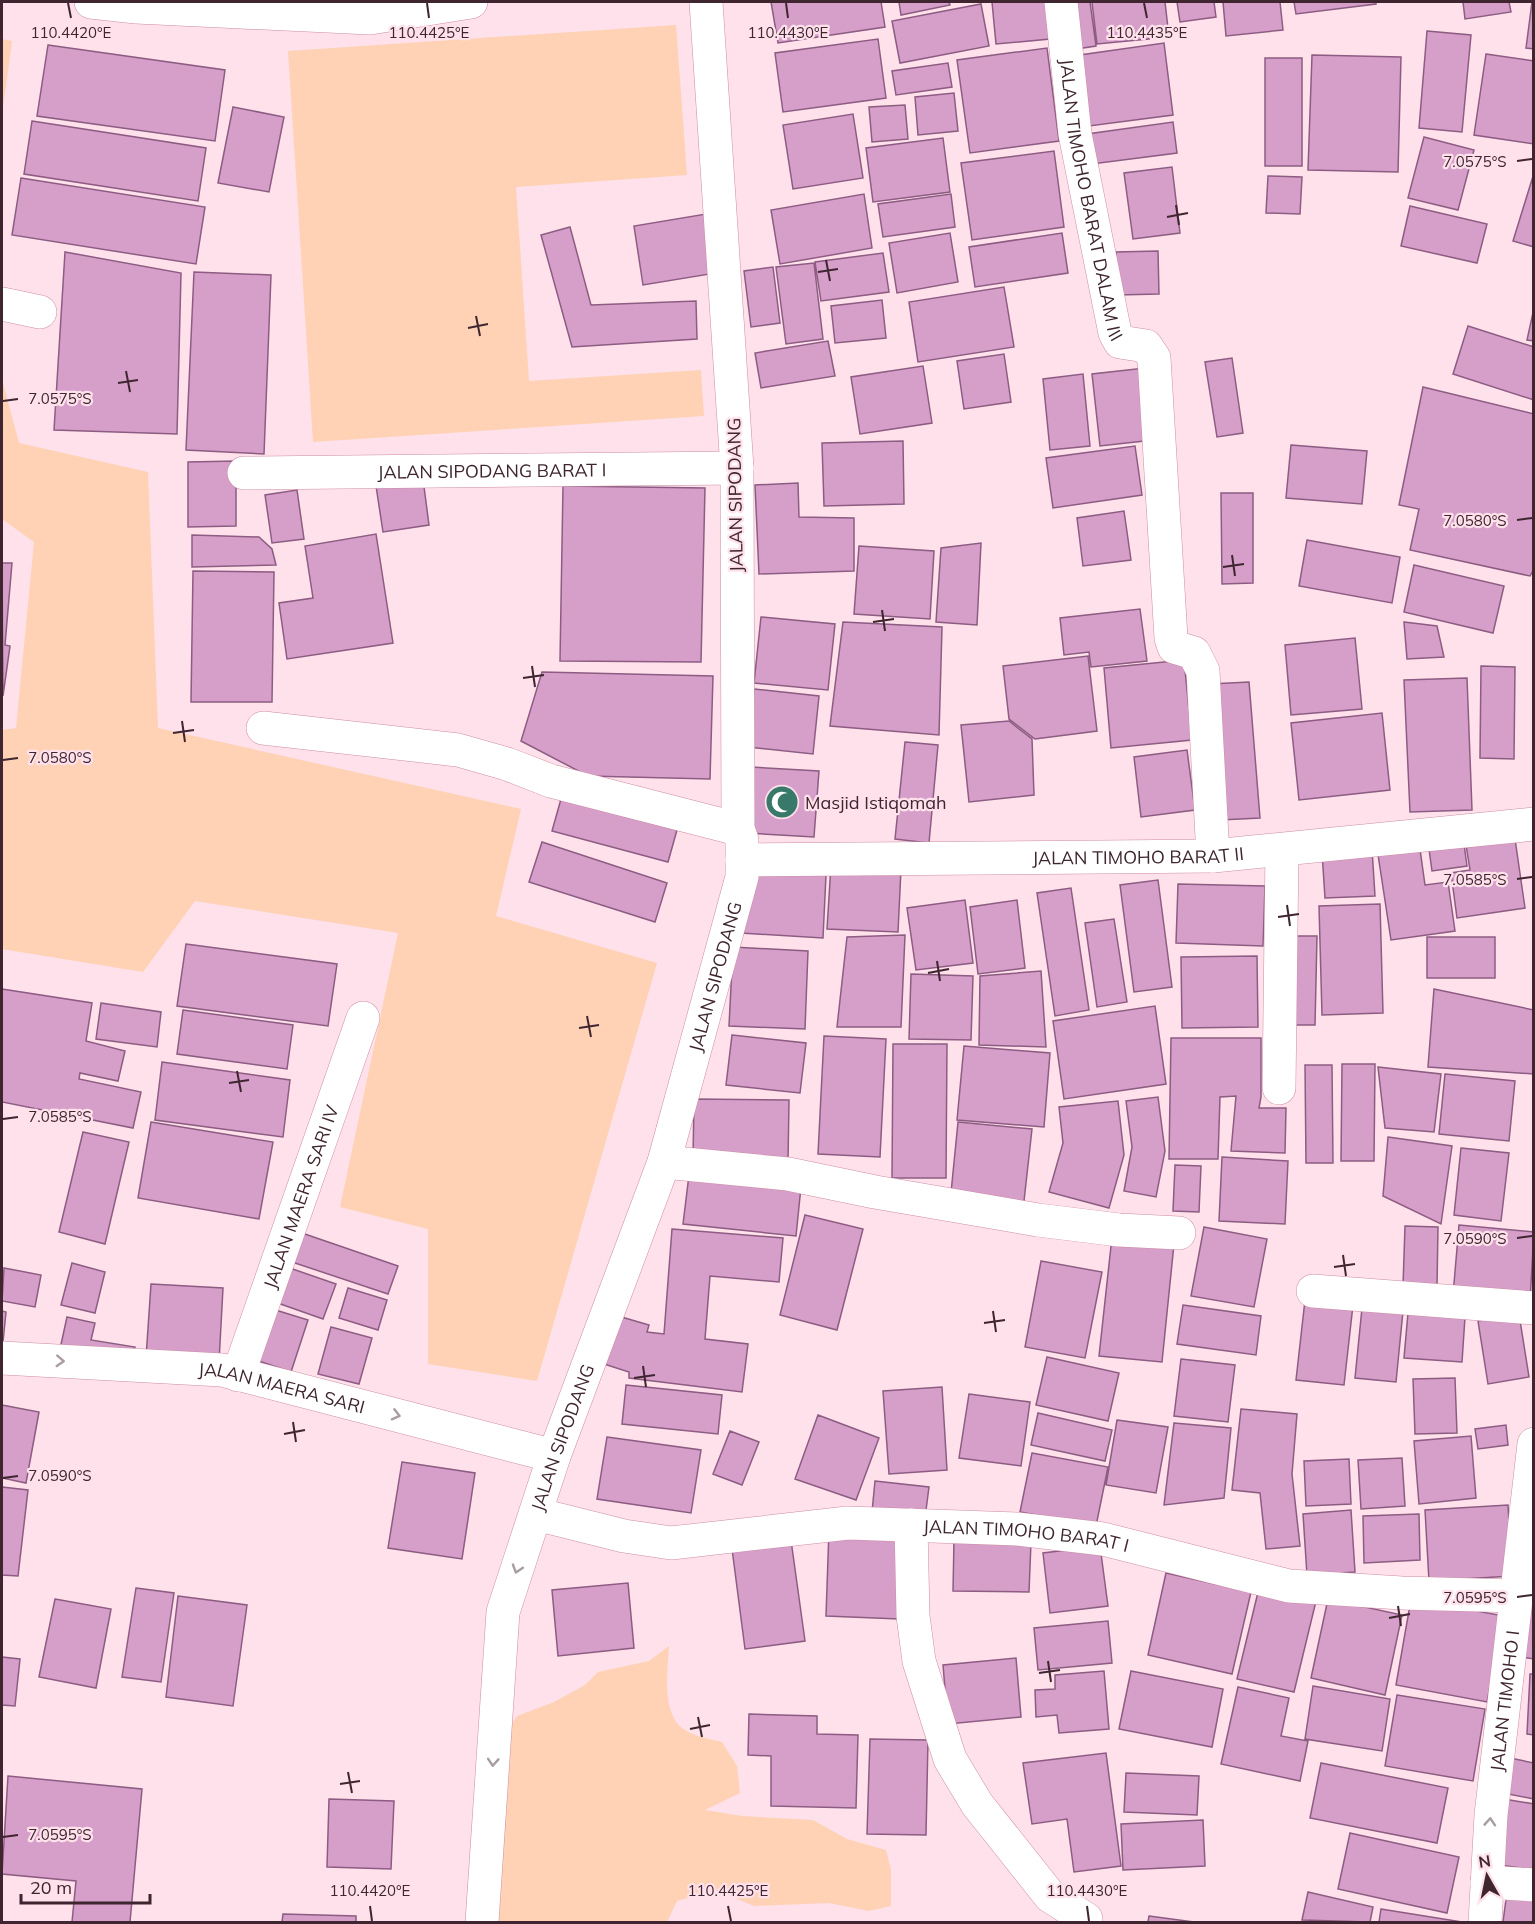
<svg xmlns="http://www.w3.org/2000/svg" width="1535" height="1924" viewBox="0 0 1535 1924" font-family="Mulish,sans-serif">
<style>
.green{fill:#ffd2b5}
.building{fill:#d69fc9;stroke:#8d5c82;stroke-width:1.5}
.lines{fill:none;stroke-linecap:round;stroke-linejoin:round}
.minor-casing{stroke:#ce8da6;stroke-width:34}
.minor{stroke:#fff;stroke-width:33}
.oneway{stroke:#a99da2}
.ticks{fill:none;stroke:#3f2530;stroke-width:2}
.labels{text-anchor:middle;dominant-baseline:central;stroke-width:4.5;stroke-linejoin:round;paint-order:stroke}
.street-label{font-size:18px;fill:#3f2530;stroke:#fee1eb}
.poi-label{font-size:18px;fill:#3f2530;stroke:#fee1eb;text-anchor:start}
.ticks-label{font-size:15px;text-anchor:middle;fill:#3f2530;stroke:#fee1eb;stroke-width:4.5;stroke-linejoin:round;paint-order:stroke}
</style>
<rect width="100%" height="100%" fill="#fee1eb"/>
<path class="green" d="M676,25L687,175L516,187L529,381L701,370L704,416L313,442L288,51Z
M2,39L12,41L2,115Z
M2,379L19,443L148,472L158,728L521,809L496,916L657,963L537,1381L428,1364V1229L340,1207L398,933L195,901L143,972L2,949V730L16,728L34,542L2,519Z
M669,1646C668,1669 661,1711 682,1728C693,1736 709,1739 722,1742L737,1766L740,1793L705,1810L742,1816L813,1820L847,1839L886,1850L891,1870V1906L869,1911L829,1903L754,1906L716,1890L677,1901L667,1922H489L501,1741L517,1716L554,1702L585,1685L598,1672L649,1661Z"/>
<path class="building" d="M771,2H881L885,27L778,43Z
M899,2H949L950,5L901,15Z
M992,2H1046L1050,39L996,44Z
M1064,2H1090L1096,46L1070,50Z
M1092,2H1165L1169,37L1097,44Z
M1177,2H1214L1216,17L1180,22Z
M1223,2H1280L1283,30L1226,36Z
M1294,2H1376V4L1296,14Z
M1463,2H1509L1511,12L1465,19Z
M1532,2H1534V49L1526,48Z
M981,4L989,46L900,63L892,21Z
M1427,31L1471,35L1462,132L1419,128Z
M878,39L886,98L783,112L775,53Z
M1164,43L1173,115L1089,126L1080,55Z
M48,45L225,70L215,141L37,116Z
M1047,48L1059,141L970,153L957,60Z
M1486,54L1534,61V144L1474,135Z
M1312,55L1401,57L1398,172L1308,170Z
M1265,58H1302V166H1265Z
M948,63L952,87L896,95L892,71Z
M954,93L958,131L918,135L915,97Z
M905,105L908,139L872,142L869,107Z
M233,107L284,117L269,192L218,183Z
M853,114L863,178L793,189L783,125Z
M32,121L206,148L198,201L24,174Z
M1173,122L1177,153L1084,165L1080,135Z
M1424,137L1474,150L1458,210L1408,198Z
M943,138L950,192L873,202L866,148Z
M1054,151L1064,227L972,240L961,163Z
M1172,167L1180,233L1133,239L1124,173Z
M1534,173V247L1513,241Z
M1268,176L1302,177L1300,214L1266,213Z
M21,178L205,207L196,264L12,235Z
M864,194L872,248L780,264L771,210Z
M951,194L955,227L883,237L878,204Z
M1410,206L1487,224L1477,263L1401,246Z
M706,214L716,273L643,285L634,226Z
M570,227L591,305L696,301L697,339L572,347L541,235Z
M950,233L958,282L897,293L889,243Z
M1062,233L1068,273L975,287L969,247Z
M1158,251L1159,294L1117,295L1116,252Z
M65,252L181,273L177,434L54,430Z
M883,253L889,292L821,301L815,262Z
M814,263L823,339L786,344L776,267Z
M773,267L780,323L751,327L744,271Z
M194,272L271,275L264,454L186,450Z
M1004,287L1014,347L918,362L909,302Z
M882,300L886,338L835,343L831,306Z
M1534,308V341L1527,340Z
M1468,326L1534,347V400L1453,374Z
M828,341L835,376L761,388L755,353Z
M1004,354L1011,402L964,409L957,361Z
M1232,358L1243,433L1217,437L1205,362Z
M923,366L932,423L860,434L851,377Z
M1145,368L1153,440L1100,446L1092,374Z
M1083,374L1090,446L1050,450L1043,379Z
M1423,387L1534,414V569L1530,576L1410,550L1419,509L1399,505Z
M903,441L904,504L824,506L822,443Z
M1291,445L1367,451L1362,504L1286,498Z
M1135,446L1142,495L1053,508L1046,458Z
M236,461V526L188,527V462Z
M423,479L429,525L383,532L376,486Z
M798,483L799,517L854,518V571L759,574L755,485Z
M563,486L705,488L701,662L560,661Z
M297,490L304,539L272,543L265,495Z
M1221,493H1253V583L1222,584Z
M1124,511L1131,560L1083,566L1077,518Z
M376,534L393,643L287,659L279,603L313,598L305,546Z
M192,535L259,537L272,549L276,565L192,567Z
M1307,540L1400,557L1392,603L1299,586Z
M981,543L977,625L936,622L941,548Z
M859,546L934,551L930,619L854,614Z
M2,563H12L5,645L10,646L3,696Z
M1414,565L1504,586L1493,633L1404,612Z
M193,571L274,572L272,702H191Z
M1140,609L1147,661L1091,667L1089,652L1064,655L1060,618Z
M761,617L835,624L828,690L754,683Z
M843,622L942,627L939,735L830,726Z
M1404,622L1437,626L1444,657L1407,659Z
M1355,638L1362,709L1291,715L1285,645Z
M1088,656L1097,731L1035,739L1009,719L1003,666Z
M1184,660L1192,740L1111,748L1104,668Z
M1481,666L1515,667L1514,759L1480,758Z
M542,672L713,676L710,779L588,776L521,741Z
M1467,678L1472,810L1410,812L1404,680Z
M1249,682L1260,818L1220,820L1210,684Z
M754,689L819,696L813,754L748,747Z
M1382,713L1390,790L1299,800L1291,723Z
M1009,721L1032,739L1034,795L969,802L961,725Z
M905,742L938,745L929,843L895,839Z
M1187,750L1195,810L1141,817L1134,757Z
M750,767L819,771L814,837L746,833Z
M561,799L677,830L668,862L552,831Z
M1463,837L1467,866L1432,871L1428,842Z
M1515,839L1525,908L1457,918L1451,873L1470,870L1466,845Z
M542,842L667,883L655,922L529,882Z
M1419,842L1425,885L1448,882L1455,931L1391,940L1377,848Z
M1372,849L1375,896L1325,898L1322,852Z
M831,865L901,869L898,932L827,929Z
M744,871L826,875L823,938L741,933Z
M1158,880L1172,987L1134,992L1120,885Z
M1178,884L1265,886L1263,946L1176,943Z
M1071,888L1089,1010L1055,1016L1037,893Z
M965,900L973,963L916,970L907,908Z
M1017,900L1025,968L978,974L970,907Z
M1380,904L1383,1013L1322,1015L1319,906Z
M1114,919L1127,1002L1097,1007L1085,923Z
M905,935L901,1027H837L847,937Z
M1288,936H1317L1315,1025H1286Z
M1427,937H1495V978H1427Z
M186,944L337,964L328,1026L177,1006Z
M733,947L808,951L805,1029L729,1026Z
M1257,956L1258,1027L1182,1028L1181,957Z
M1041,971L1046,1047L979,1045L980,976Z
M911,974L973,976L971,1040L909,1039Z
M2,989L92,1003L86,1041L125,1051L118,1081L80,1073L79,1079L141,1092L133,1128L2,1102Z
M1434,989L1534,1010V1074L1428,1067Z
M101,1003L161,1012L157,1047L96,1039Z
M1155,1006L1166,1084L1064,1099L1053,1021Z
M183,1010L293,1025L287,1069L177,1054Z
M732,1035L806,1043L800,1093L726,1085Z
M824,1036L886,1039L880,1157L818,1154Z
M1171,1038H1261V1097L1259,1108H1286L1285,1153L1231,1151L1236,1096L1220,1097L1218,1159H1169Z
M893,1044H947L946,1178H892Z
M964,1046L1050,1053L1044,1127L957,1120Z
M162,1062L290,1080L283,1137L155,1120Z
M1342,1064H1375L1374,1161H1341Z
M1305,1065H1332L1333,1163H1306Z
M1378,1067L1441,1074L1434,1132L1385,1128Z
M1445,1074L1515,1081L1509,1141L1439,1134Z
M1158,1097L1165,1151L1156,1197L1124,1191L1132,1147L1126,1101Z
M694,1099L789,1100L788,1162L693,1159Z
M1118,1101L1124,1155L1109,1208L1049,1192L1063,1143L1059,1107Z
M151,1122L273,1142L259,1219L138,1198Z
M958,1122L1032,1129L1023,1210L950,1203Z
M83,1132L129,1142L105,1244L59,1232Z
M1388,1137L1452,1146L1441,1224L1383,1196Z
M1461,1148L1509,1153L1501,1221L1454,1215Z
M1222,1157L1288,1161L1285,1224L1219,1221Z
M1175,1165L1201,1166L1199,1212L1173,1211Z
M689,1175L801,1187L796,1236L683,1224Z
M805,1215L863,1229L837,1330L780,1315Z
M1459,1225L1534,1232L1530,1301L1453,1295Z
M1405,1226L1438,1227L1437,1287L1403,1286Z
M1204,1227L1267,1239L1254,1307L1191,1296Z
M672,1229L783,1238L779,1282L710,1276L705,1339L748,1344L742,1392L629,1378V1372L604,1364L618,1316L649,1325L647,1332L664,1334Z
M299,1232L398,1266L388,1294L289,1261Z
M1112,1237L1174,1244L1162,1362L1099,1356Z
M1041,1261L1102,1272L1085,1358L1025,1347Z
M72,1263L105,1272L95,1313L61,1305Z
M284,1266L336,1284L323,1319L272,1301Z
M4,1268L41,1275L35,1307L2,1301Z
M151,1284L223,1288L219,1362L146,1358Z
M348,1288L387,1300L378,1330L339,1318Z
M1305,1300L1353,1305L1344,1385L1296,1380Z
M1183,1305L1261,1316L1256,1355L1177,1344Z
M269,1308L308,1320L291,1372L253,1359Z
M1362,1308L1403,1311L1396,1382L1355,1378Z
M2,1311L6,1312L2,1352Z
M1408,1313L1465,1317L1462,1362L1404,1358Z
M1519,1314L1529,1377L1488,1384L1478,1321Z
M67,1317L95,1323L91,1340L135,1347L132,1364L60,1349Z
M331,1327L372,1338L359,1384L318,1374Z
M1047,1357L1119,1373L1108,1421L1036,1405Z
M1181,1359L1235,1365L1228,1422L1174,1416Z
M1455,1378L1457,1433L1415,1434L1413,1379Z
M626,1385L722,1395L718,1434L622,1424Z
M942,1387L947,1470L889,1474L883,1391Z
M969,1394L1030,1402L1021,1466L959,1458Z
M2,1405L39,1412L26,1483L2,1478Z
M1241,1409L1297,1414L1292,1474L1300,1546L1266,1549L1260,1493L1232,1490Z
M1038,1413L1112,1430L1105,1461L1031,1445Z
M818,1415L879,1438L856,1500L795,1479Z
M1117,1420L1168,1427L1156,1493L1106,1485Z
M1174,1423L1231,1428L1224,1498L1164,1505Z
M1506,1425L1508,1445L1478,1449L1475,1429Z
M730,1431L759,1442L742,1485L713,1474Z
M1471,1436L1476,1498L1419,1504L1414,1441Z
M607,1437L701,1450L691,1513L597,1499Z
M1032,1453L1108,1467L1096,1526L1020,1512Z
M1402,1458L1405,1506L1361,1509L1358,1460Z
M1349,1459L1351,1504L1306,1506L1304,1461Z
M402,1462L475,1473L462,1559L388,1548Z
M875,1481L929,1487L925,1518L872,1512Z
M2,1487L28,1490L18,1576L2,1575Z
M1508,1505L1512,1576L1429,1581L1425,1510Z
M1351,1510L1355,1572L1307,1575L1303,1514Z
M1419,1514L1420,1560L1364,1563L1363,1516Z
M829,1530L904,1534L899,1619L826,1616Z
M790,1533L805,1641L745,1649L731,1541Z
M954,1540L1031,1542L1029,1592L953,1591Z
M1100,1546L1108,1606L1050,1613L1043,1553Z
M1166,1573L1251,1592L1232,1674L1148,1655Z
M628,1583L634,1648L558,1656L552,1590Z
M1534,1583V1659L1520,1657Z
M1260,1584L1317,1597L1294,1692L1237,1679Z
M136,1588L174,1593L161,1682L122,1677Z
M178,1596L247,1605L233,1706L166,1697Z
M55,1599L111,1609L96,1688L39,1677Z
M1328,1599L1402,1615L1385,1695L1311,1678Z
M1411,1599L1504,1616L1487,1702L1396,1685Z
M1108,1621L1112,1663L1038,1670L1034,1628Z
M2,1657L20,1659L15,1706L2,1705Z
M1016,1658L1021,1717L948,1724L943,1665Z
M1104,1671L1109,1729L1059,1733L1057,1715L1036,1717L1035,1690L1055,1689V1675Z
M1131,1671L1223,1689L1212,1747L1119,1729Z
M1530,1674H1534V1735L1527,1734Z
M1313,1686L1390,1699L1382,1751L1305,1739Z
M1238,1687L1289,1698L1281,1736L1308,1741L1300,1781L1221,1764Z
M1397,1695L1485,1709L1473,1781L1385,1766Z
M749,1714L817,1716V1734L858,1735L856,1808L771,1806V1756L748,1755Z
M870,1739L928,1740L926,1835L867,1834Z
M1106,1753L1121,1866L1074,1872L1067,1819L1032,1824L1023,1763Z
M1505,1757L1534,1763V1799L1498,1792Z
M1321,1763L1448,1788L1437,1843L1310,1818Z
M1126,1773L1199,1776L1197,1815L1124,1812Z
M8,1776L142,1789L130,1922H72L76,1881L2,1874Z
M329,1799L394,1801L391,1869L327,1867Z
M1504,1799L1534,1804V1870L1493,1864Z
M1203,1820L1205,1866L1123,1870L1121,1824Z
M1350,1833L1459,1857L1447,1913L1338,1889Z
M1308,1892L1373,1907L1370,1922L1302,1920Z
M1507,1892L1534,1895V1922H1503Z
M1381,1909L1462,1922H1379Z
M283,1914L356,1916V1922H282Z
M1149,1916L1194,1922H1148Z"/>
<g class="lines">
<defs>
<g id="minor">
<path d="M91,2L136,7L370,18L471,2"/>
<path id="s1" d="M1061,2L1075,134L1115,333L1120,342L1146,346L1154,358L1171,638L1174,647L1194,653L1203,671L1213,856"/>
<path d="M2,304L40,312"/>
<path id="s2" d="M244,473L737,468"/>
<path d="M263,728L458,750L507,764L551,781L738,829"/>
<path id="s3" d="M742,860L1213,856L1534,824"/>
<path d="M1279,1088L1282,851"/>
<path d="M664,1162L788,1174L875,1192L1038,1220L1119,1230L1179,1233"/>
<path d="M1313,1291L1534,1308"/>
<path id="s4" d="M2,1358L222,1370L554,1456"/>
<path id="s5" d="M238,1375L363,1018"/>
<path id="s6" d="M536,1514L624,1536L671,1543L848,1523L1017,1529L1103,1539L1289,1586L1402,1593L1516,1596"/>
<path d="M911,1525L913,1616L919,1661L950,1759L977,1804L1050,1896L1086,1919"/>
<path d="M1487,1882L1534,1885"/>
<path id="s7" d="M482,1922L503,1612L554,1456L664,1162L742,877V840L738,829L737,468L706,2"/>
<path id="s8" d="M1485,1922L1491,1815L1534,1444"/>
</g>
</defs>
<use href="#minor" class="minor-casing"/>
<use href="#minor" class="minor"/>
</g>
<defs><path id="oneway-chevron" d="M-2-3.5L2.5 0L-2 3.5" fill="none" stroke-width="1.6" stroke-linecap="round" stroke-linejoin="round" transform="scale(1.5)"/></defs>
<g class="oneway">
<use href="#oneway-chevron" transform="translate(60 1361) rotate(3)"/>
<use href="#oneway-chevron" transform="translate(396 1415) rotate(14)"/>
<use href="#oneway-chevron" transform="translate(517 1569) rotate(108)"/>
<use href="#oneway-chevron" transform="translate(493 1762) rotate(94)"/>
<use href="#oneway-chevron" transform="translate(1490 1822) rotate(-86)"/>
</g>
<path class="ticks" d="M68,3L71,18M427,3L429,18M786,3L788,18M1144,3L1147,18M1517,161L1532,159M1176,205L1179,225M1167,217L1188,213M826,260L830,281M818,272L838,269M476,316L480,336M468,328L488,324M126,371L130,392M118,383L138,380M3,401L18,399M1517,520L1532,518M1232,555L1235,576M1223,567L1244,564M882,610L885,631M873,622L894,619M532,666L535,687M523,678L544,675M182,721L185,742M173,733L194,730M3,760L18,758M1517,879L1532,877M1287,905L1290,926M1278,917L1299,914M937,961L940,981M928,973L949,969M587,1016L591,1037M579,1028L599,1025M237,1071L241,1092M229,1083L249,1080M3,1119L18,1117M1517,1238L1532,1236M1343,1255L1346,1276M1334,1267L1355,1264M993,1311L996,1332M984,1323L1005,1320M643,1366L646,1387M634,1378L655,1375M293,1422L296,1442M284,1434L305,1430M3,1478L18,1476M1517,1597L1532,1595M1398,1606L1401,1626M1389,1618L1410,1614M1048,1661L1051,1682M1039,1673L1060,1670M698,1717L702,1737M690,1729L710,1725M348,1772L352,1793M340,1784L360,1781M3,1837L18,1835M370,1906L372,1921M728,1906L731,1921M1087,1906L1089,1921"/>
<defs>
<symbol id="mosque-disc" viewBox="-11 -11 22 22"><circle r="9.5" fill="#387969" stroke="#fee1eb"/><path d="M3.5-4.9A6 6 0 1 0 3.5 4.9A5 5 0 1 1 3.5-4.9Z" fill="#fff"/></symbol>
</defs>
<g fill-rule="evenodd">
<use href="#mosque-disc" x="763" y="783" width="38" height="38"/>
</g>
<g class="labels">
<g class="street-label">
<text stroke="none"><textPath href="#s1" startOffset="200">JALAN TIMOHO BARAT DALAM III</textPath></text>
<text stroke="none"><textPath href="#s2" startOffset="248">JALAN SIPODANG BARAT I</textPath></text>
<text transform="translate(735 495) rotate(-91)">JALAN SIPODANG</text>
<text stroke="none"><textPath href="#s3" startOffset="396">JALAN TIMOHO BARAT II</textPath></text>
<text stroke="none"><textPath href="#s7" startOffset="981">JALAN SIPODANG</textPath></text>
<text stroke="none"><textPath href="#s5" startOffset="189">JALAN MAERA SARI IV</textPath></text>
<text stroke="none"><textPath href="#s4" startOffset="282">JALAN MAERA SARI</textPath></text>
<text stroke="none"><textPath href="#s7" startOffset="495">JALAN SIPODANG</textPath></text>
<text stroke="none"><textPath href="#s6" startOffset="495">JALAN TIMOHO BARAT I</textPath></text>
<text stroke="none"><textPath href="#s8" startOffset="222">JALAN TIMOHO I</textPath></text>
</g>
<g class="poi-label">
<text x="805" y="802">Masjid Istiqomah</text>
</g>
</g>
<g class="ticks-label">
<text x="71" y="38">110.4420°E</text>
<text x="429" y="38">110.4425°E</text>
<text x="788" y="38">110.4430°E</text>
<text x="1147" y="38">110.4435°E</text>
<text x="1475" y="167">7.0575°S</text>
<text x="60" y="404">7.0575°S</text>
<text x="1475" y="526">7.0580°S</text>
<text x="60" y="763">7.0580°S</text>
<text x="1475" y="885">7.0585°S</text>
<text x="60" y="1122">7.0585°S</text>
<text x="1475" y="1244">7.0590°S</text>
<text x="60" y="1481">7.0590°S</text>
<text x="1475" y="1603">7.0595°S</text>
<text x="60" y="1840">7.0595°S</text>
<text x="370" y="1896">110.4420°E</text>
<text x="728" y="1896">110.4425°E</text>
<text x="1087" y="1896">110.4430°E</text>
</g>
<rect width="1535" height="1924" fill="none" stroke="#3f2530" stroke-width="6"/>
<g transform="translate(1487 1876) rotate(351)" stroke="#fee1eb" stroke-width="4.5" paint-order="stroke">
<path d="M0-4.5L10 22L0 15L-10 22Z" fill="#3f2530"/>
<text y="-9" font-size="16" font-weight="bold" text-anchor="middle" fill="#3f2530">N</text>
</g>
<path d="M21 1894v9h129v-9" fill="none" stroke="#3f2530" stroke-width="3"/>
<text x="30" y="1894" font-size="18" fill="#3f2530" stroke="#fee1eb" stroke-width="4.5" paint-order="stroke">20 m</text>
</svg>
